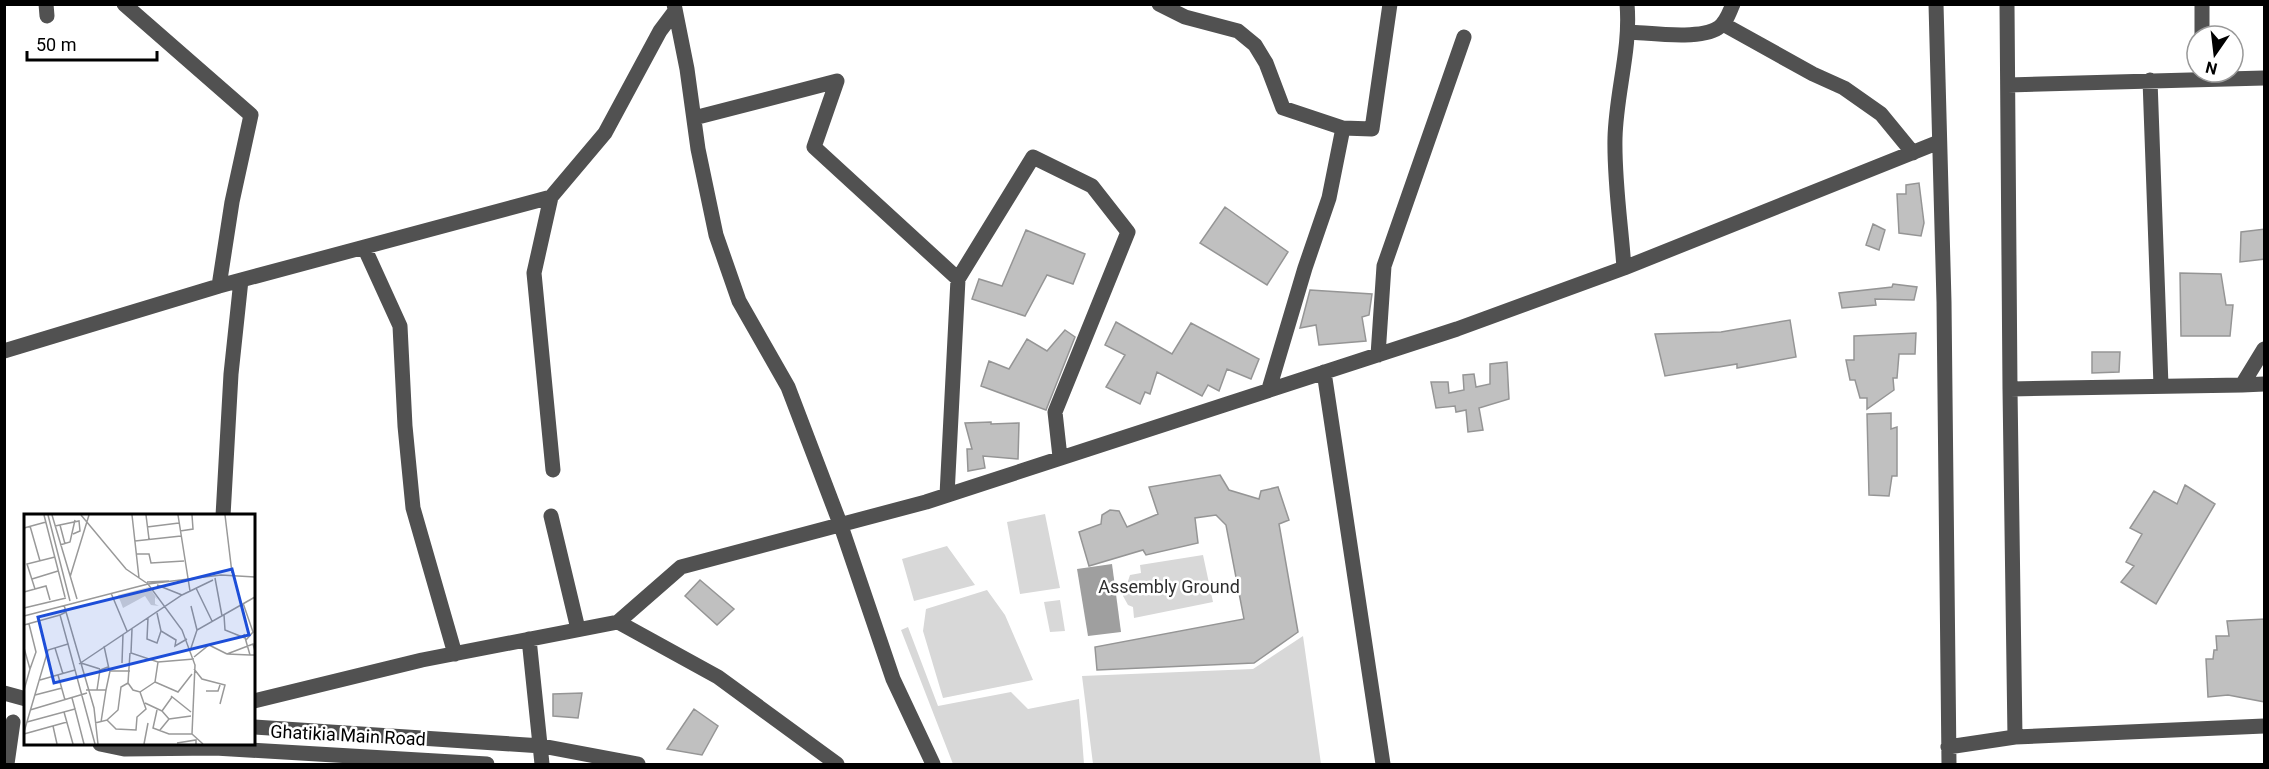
<svg xmlns="http://www.w3.org/2000/svg" width="2269" height="769" viewBox="0 0 2269 769" font-family="Roboto,sans-serif">
<style>
.green{fill:#d8d8d8}
.water{fill:#9f9f9f}
.building{fill:#c0c0c0;stroke:#959595;stroke-width:1.5}
.lines{fill:none;stroke-linecap:round;stroke-linejoin:round}
.minor{stroke:#515151;stroke-width:15}
.labels{text-anchor:middle;dominant-baseline:central;stroke-width:5;stroke-linejoin:round;paint-order:stroke}
.park-label{font-size:18px;fill:#2f2f2f;stroke:#fff}
.street-label{font-size:18px;fill:#000;stroke:#fff}
.inset-road{fill:none;stroke:#999;stroke-width:1.5}
.view{fill:#1d4ed8;fill-opacity:0.15;stroke:#1d4ed8;stroke-width:3}
.inset-edge{fill:none;stroke:#000;stroke-width:3}
</style>
<rect width="100%" height="100%" fill="#fff"/>
<path class="green" d="M1045,514L1060,588L1020,594L1007,522Z
M947,546L975,585L914,601L902,559Z
M1203,555L1213,602L1134,618L1133,607L1128,605L1123,596L1130,575L1141,573L1140,565Z
M987,590L1005,615L1033,680L943,698L923,631L926,609Z
M1060,600L1065,631L1050,632L1044,602Z
M908,627L938,706L1011,692L1028,709L1079,699L1084,764H953L901,630Z
M1303,636L1321,764H1093L1082,676L1253,669Z"/>
<path class="water" d="M1112,564L1121,632L1088,636L1077,569Z"/>
<path class="building" d="M1919,183L1924,223L1921,236L1899,233L1897,194H1906V185Z
M1225,207L1288,252L1267,285L1200,243Z
M1873,224L1885,230L1879,250L1866,245Z
M2265,229V259L2240,262L2241,232Z
M1026,230L1085,254L1073,284L1047,275L1025,316L972,299L979,279L1002,286Z
M2180,273L2221,274L2226,305H2233L2230,336H2181Z
M1893,284L1917,287L1914,300L1875,299L1876,305L1842,308L1839,293L1892,287Z
M1310,290L1372,294L1369,315L1362,317L1366,341L1319,345L1316,325L1300,328Z
M1790,320L1796,357L1737,368V364L1665,376L1655,334L1721,332Z
M1116,322L1172,354L1191,323L1259,359L1251,379L1227,369L1219,391L1208,385L1202,396L1157,372L1150,394L1145,392L1140,404L1106,387L1125,355L1105,345Z
M1065,330L1075,337L1046,410L981,386L989,361L1009,369L1027,339L1047,351Z
M1916,333L1915,354H1899L1897,378H1893L1894,390L1867,409V398H1860L1855,380H1850L1846,360H1854V336Z
M2092,352H2120L2119,372L2092,373Z
M1507,362L1509,399L1479,408L1483,430L1468,432L1466,410L1456,412L1455,406L1436,408L1431,382H1448L1449,393L1464,390L1463,375L1474,374L1476,387L1490,384V364Z
M1891,413V429L1897,427V476H1892L1889,496L1869,495L1867,414Z
M991,422V424L1019,423L1018,459L983,456L985,468L968,471L967,449H972L965,423Z
M1220,475L1229,490L1259,499L1261,491L1278,487L1289,520L1279,524L1298,632L1254,663L1097,670L1095,647L1244,619L1226,525L1216,515L1195,518L1198,543L1146,555L1143,550L1089,566L1079,532L1101,524L1102,515L1110,510L1119,511L1127,527L1158,514L1149,487Z
M2185,485L2215,504L2156,604L2121,582L2134,566L2126,562L2142,534L2130,528L2154,491L2177,504Z
M700,580L734,609L717,625L685,596Z
M2265,619V702L2228,695L2208,697L2206,659H2213L2214,650H2217L2216,636H2229L2227,621Z
M582,693L578,718L553,716V694Z
M694,709L718,726L702,755L667,749Z"/>
<g class="lines">
<path class="minor" d="M46,4L47,16
M124,4L251,115L232,202L219,286
M674,4L687,69L698,149L716,235L739,301L788,387L841,526L893,679L933,764
M1159,4L1185,17L1238,31L1255,45L1266,63L1283,108L1343,128L1329,198L1305,268L1269,389
M1936,4L1944,302L1949,764
M2007,4L2010,389
M2202,4V36
M1723,24L1813,74L1844,88L1881,114L1913,153
M1629,32C1651,33 1700,40 1718,28C1726,23 1729,13 1733,4
M2150,80L2161,386
M2008,85L2264,78
M694,118L837,81L814,147L958,279L947,495
M1343,128L1372,129L1390,4
M551,197L534,273L553,470
M364,247L400,326L405,426L413,508L455,654
M1624,268C1621,225 1614,181 1615,138C1616,93 1631,49 1627,4
M958,279L1033,157L1092,186L1128,232L1055,412L1060,457
M4,351L219,286L551,197L605,133L660,31L675,11
M1378,355L1384,266L1464,37
M1324,372L1383,764
M2242,385L2264,384
M223,516L231,374L241,280
M551,516L578,629
M618,622L718,677L837,764
M529,639L542,764
M4,693L26,699
M254,701L422,660L618,622L681,567L926,502L1457,329L1624,268L1939,142
M254,727L542,746L638,764
M2015,737L2264,726
M100,744L124,749L215,748L487,764
M1948,747L2015,737L2010,389L2242,385L2264,349
M7,764L13,722"/>
</g>
<g class="labels">
<g class="park-label">
<text x="1169" y="586">Assembly Ground</text>
</g>
<g class="street-label">
<text transform="translate(348 735) rotate(3)">Ghatikia Main Road</text>
</g>
</g>
<g transform="translate(24 514)">
<rect width="231" height="231" fill="#fff"/>
<path d="M125,73L134,86L131,83V90L135,92L127,91L121,82L99,94L94,81Z" fill="#d8d8d8"/>
<path class="inset-road" d="M20,1L41,83M24,1L46,87M28,1L53,85M57,1L102,55L124,70L158,116L171,151L168,220L179,230M108,1L115,64M122,1L125,25M154,1L166,77M201,1L208,59M36,11L41,30M6,12L16,47M31,12L55,7L56,17L49,20M123,13L155,9M0,14L22,8M156,17L169,15L168,1M111,27L157,22M36,31L46,28L51,6M112,40H125L127,49L160,47M46,63L65,1M191,64L198,102M8,65L34,57M123,68L145,67M133,71L158,81M172,74L188,107M11,75L3,50L31,43M0,78L22,72L26,86M87,79L103,117M219,89L229,118L222,126M40,91L70,194L74,230M167,92L173,116M0,94L42,84M133,99L137,117L152,126L151,132L163,125M200,101L201,116L221,124M0,102L124,70L197,61L231,63M124,104L123,125L133,129L137,117M5,110L12,138L6,155M0,111L36,101M108,115L107,139L134,148L131,168L154,178L168,160M220,120L226,141H231M44,130L71,230M80,132L85,155M0,134L6,155L0,176M31,134L39,160M167,134L173,116L231,83M106,139L104,169L109,176L116,178L131,168M226,141L203,140L229,130L231,137M170,143L185,131L203,140M134,148L170,145M57,149L76,155M98,149L99,120M55,150L158,81L189,66M170,155L178,165L201,171L196,190M34,161L41,186M16,166L51,156M62,176H82L86,157H106M73,176L76,156L84,153M182,177H194L196,171M11,181L38,174M147,182L167,198M121,189L138,197L148,183M51,195L60,230M6,196L63,179M133,196L129,214L145,220H168M40,198L49,230M145,205L167,202M83,206L94,196L97,173L104,169M3,208L51,195L48,184M77,208L82,176M71,209L83,206L92,215L112,216L113,203L122,195L116,178M29,212L33,230M136,216L145,205L138,197M0,218L24,136L44,130L36,101L42,98M0,220L43,208M153,229L172,226V230M120,230L124,209"/>
<path class="view" d="M208,55L225,121L30,169L14,103Z"/>
<rect width="231" height="231" class="inset-edge"/>
</g>
<rect width="2269" height="769" fill="none" stroke="#000000" stroke-width="12"/>
<g transform="translate(2215 54) rotate(194)"><circle r="28" fill="#ffffff" stroke="#999999" stroke-width="1.5"/>
<path d="M0-4.5L10 22L0 15L-10 22Z" fill="#000000"/>
<text y="-9" font-size="16" font-weight="bold" text-anchor="middle" fill="#000000">N</text>
</g>
<path d="M27 51v9h130v-9" fill="none" stroke="#000000" stroke-width="3"/>
<text x="36" y="51" font-size="18" fill="#000000" stroke="#ffffff" stroke-width="4.5" paint-order="stroke">50 m</text>
</svg>
